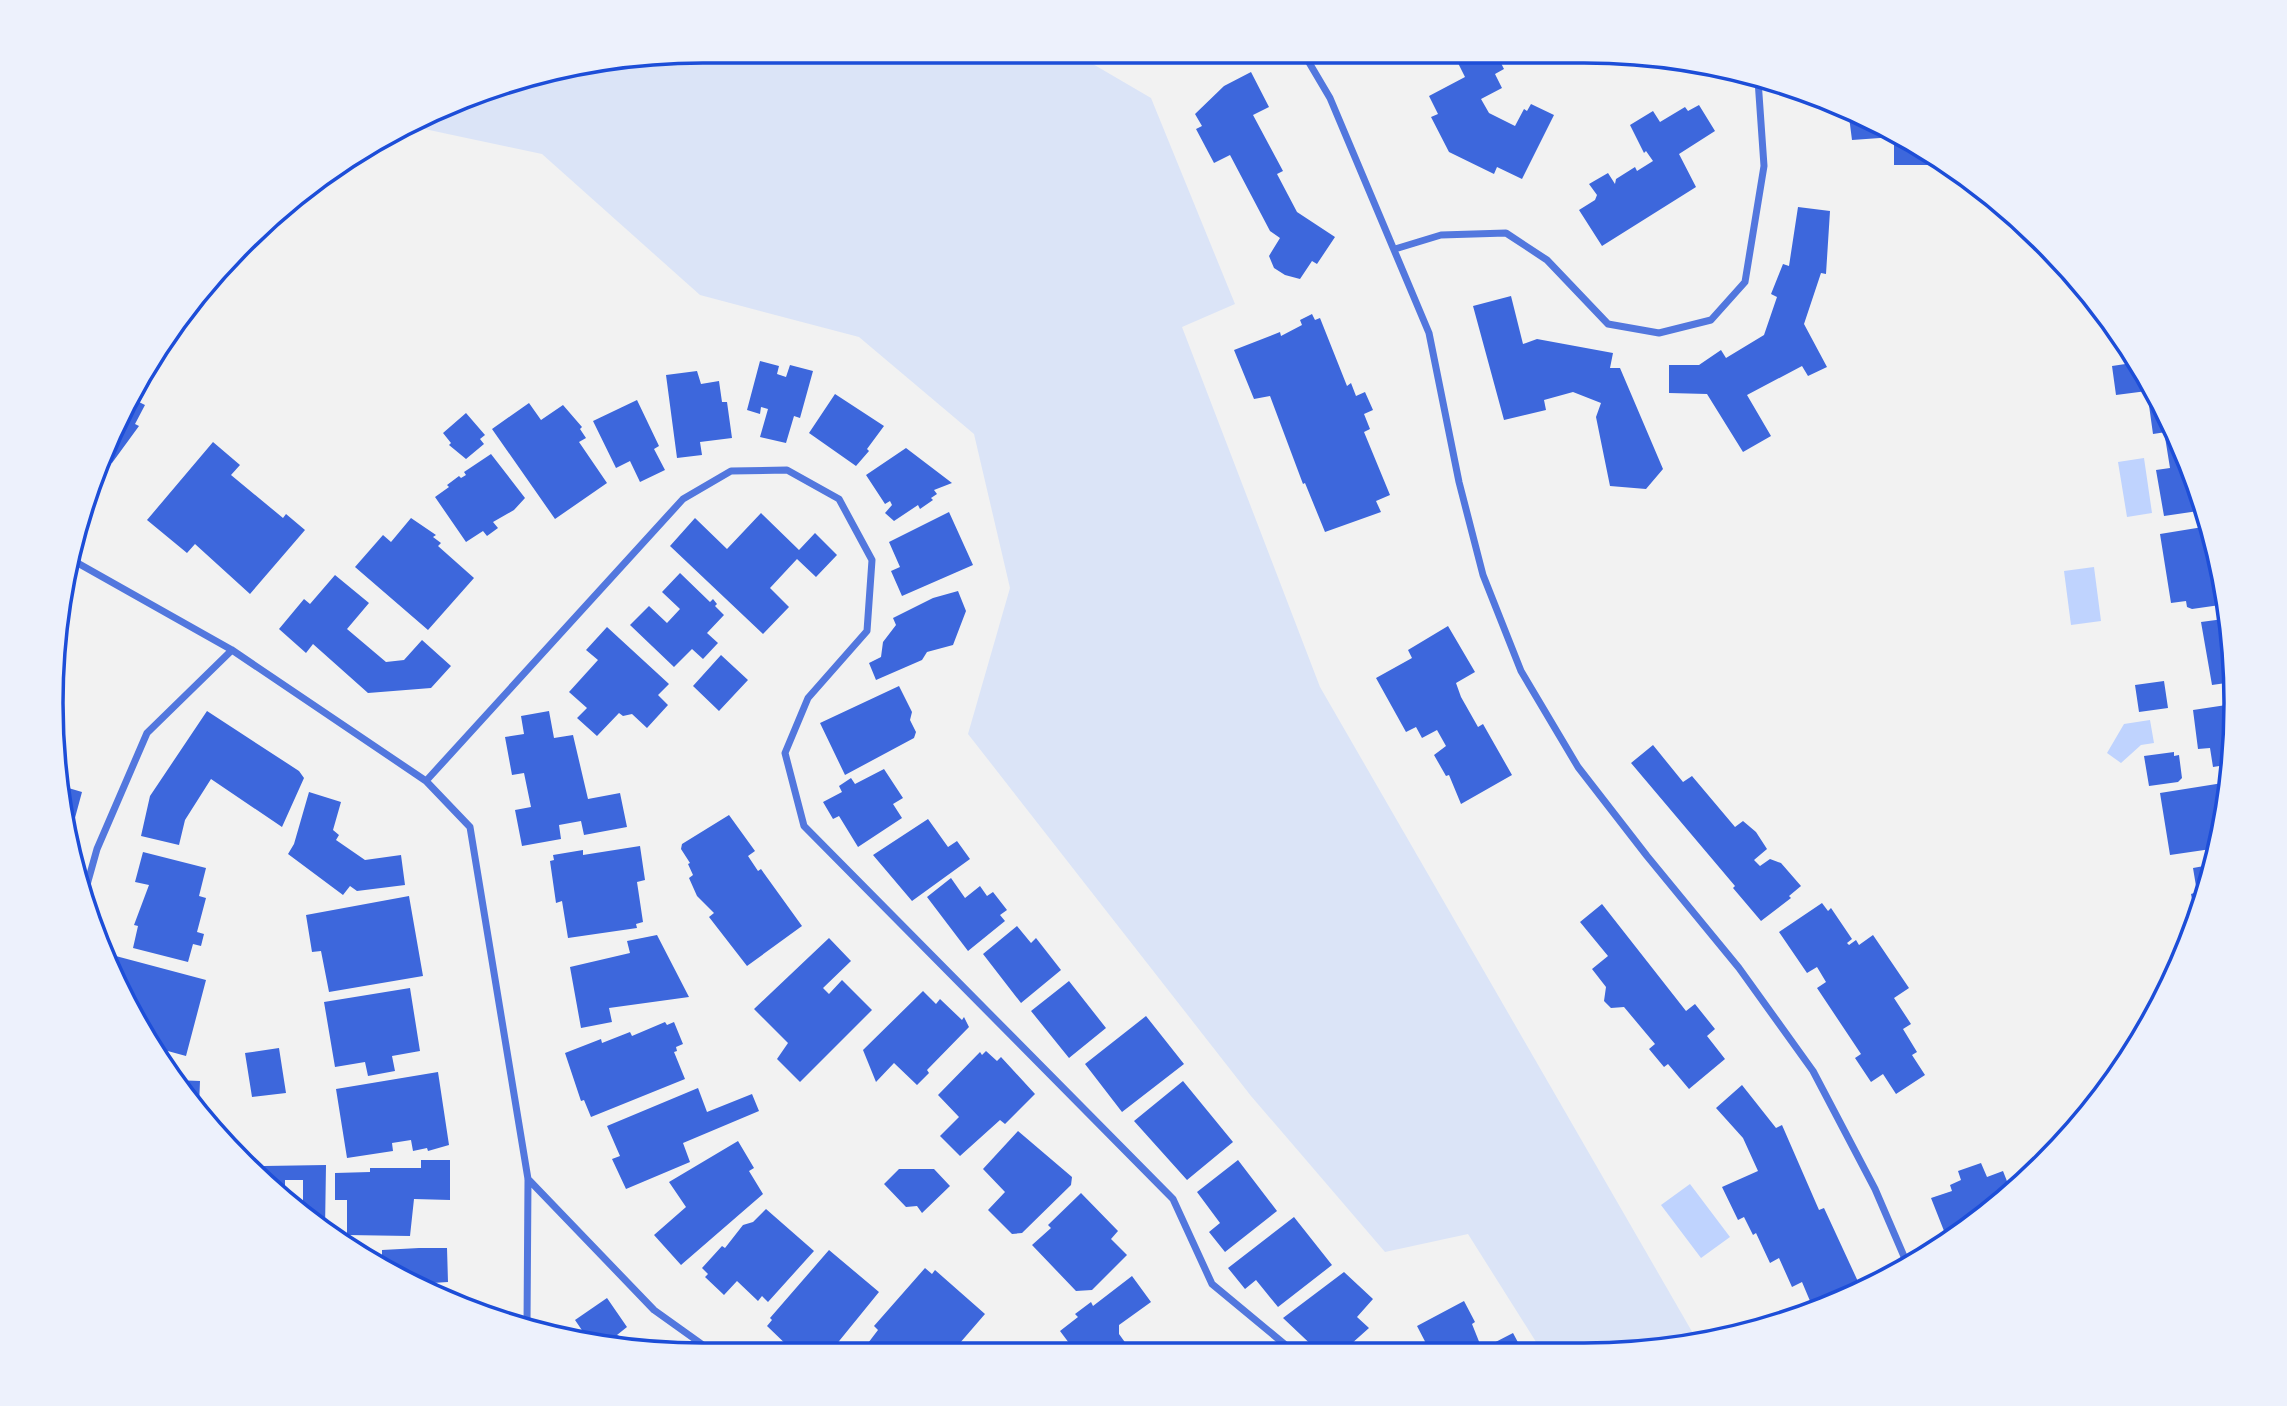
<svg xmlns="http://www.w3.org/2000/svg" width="2287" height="1406" viewBox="0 0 2287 1406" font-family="Jost,sans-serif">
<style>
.green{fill:#dbe4f7}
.water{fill:#bfd3fe}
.building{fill:#3d67dc}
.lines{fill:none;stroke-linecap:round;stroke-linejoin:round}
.minor{stroke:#5277de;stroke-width:7}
.rim{fill:none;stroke:#1d4ed8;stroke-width:3.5}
</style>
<rect width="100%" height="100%" fill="#f2f2f2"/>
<path class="green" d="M703,51L1074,53L1151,98L1235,304L1182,327L1320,687L1698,1342L1627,1354L1543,1353L1468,1234L1385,1252L1251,1096L968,734L1010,588L974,434L859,337L700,295L542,154L415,127L494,85Z"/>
<path class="water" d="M2144,458L2152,513L2127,517L2118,462Z
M2094,567L2101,621L2071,625L2064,571Z
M2150,720L2154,743L2141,745L2121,763L2107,753L2124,724Z
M1690,1184L1730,1237L1701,1258L1661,1205Z"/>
<path class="building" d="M1454,55H1497L1504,69L1495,74L1502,88L1481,99L1489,113L1515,126L1524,109L1527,111L1531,104L1554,115L1522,179L1497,167L1494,174L1449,152L1431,117L1438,114L1429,96L1465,77Z
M1637,56H1657V57L1638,62Z
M1251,72L1269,107L1253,115L1283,171L1277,174L1297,212L1335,237L1317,264L1312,261L1300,279L1285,275L1274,268L1269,256L1280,238L1270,231L1230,155L1214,163L1196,129L1202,126L1195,114L1224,86Z
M1699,105L1715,131L1679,154L1696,187L1602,246L1579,210L1595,200L1597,195L1589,184L1608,173L1615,184L1616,179L1635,167L1637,171L1653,161L1646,151L1644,153L1630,125L1653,111L1660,122L1685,107L1688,111Z
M1848,109L1894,135L1945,165H1894V137L1852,140Z
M1798,207L1830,211L1826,274L1821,273L1804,324L1827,367L1808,376L1802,366L1747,395L1771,436L1743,452L1707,394L1669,393V365H1699L1721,350L1726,358L1764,335L1777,297L1771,294L1783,264L1789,266Z
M1511,296L1523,344L1537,339L1613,353L1610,368H1620L1663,469L1646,489L1610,486L1596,417L1601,403L1573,392L1544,400L1546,410L1504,420L1473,306Z
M1312,314L1315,320L1320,318L1347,386L1351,383L1356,396L1365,392L1373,410L1364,414L1370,429L1364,432L1390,495L1376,501L1381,512L1325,532L1305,483L1303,484L1270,396L1254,399L1234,350L1280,332L1281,336L1302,325L1300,320Z
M760,361L779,366L777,374L786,377L790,365L813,371L800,418L794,416L786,443L760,437L768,409L761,407L760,414L747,410Z
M2139,362L2149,377L2173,431L2153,434L2147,391L2116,395L2112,366Z
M697,371L701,384L719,381L722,402H727L732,438L700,442L702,455L677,458L666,375Z
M835,394L884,426L867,449L869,451L856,466L809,433Z
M135,400L145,405L135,424L139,426L112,463L104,458Z
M637,400L659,446L654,449L665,470L640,482L630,461L616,468L593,421Z
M529,403L541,420L563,405L582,427L580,429L586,438L579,442L607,483L555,519L492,429Z
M466,413L485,435L480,439L484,444L466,459L449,445L451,443L443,433Z
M2175,435L2202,493L2205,510L2164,516L2156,470L2170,468L2165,437Z
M213,442L240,465L231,475L283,518L286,514L305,530L250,594L195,544L187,553L147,520Z
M906,448L952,483L934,490L937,494L931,498L933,500L920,509L918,505L894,521L885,513L892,505L890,501L885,504L866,475Z
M491,454L525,498L514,510L493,522L498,528L487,536L483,531L466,542L435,497L449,487L447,485L459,476L461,478L466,475L464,472Z
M949,512L973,565L902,596L891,571L900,567L889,542Z
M761,513L799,550L815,533L837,555L816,577L797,559L770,588L789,607L763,634L670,546L695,518L727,549Z
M411,518L436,535L433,537L441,543L438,546L474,578L428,630L355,567L383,535L391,542Z
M2209,526L2227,604L2192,609L2187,607L2186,601L2171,603L2160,534Z
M680,573L710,602L713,599L717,604L715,606L724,615L707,633L718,643L703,659L692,649L674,667L630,625L649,606L667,623L680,609L662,592Z
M335,575L369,603L347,629L386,662L404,660L422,640L451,666L431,688L368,693L313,644L306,653L279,629L304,599L310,604Z
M958,591L966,611L953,645L927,652L922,660L876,680L869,663L881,657L883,642L896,625L893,618L933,598Z
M2231,618L2233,682L2212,685L2201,622Z
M1448,626L1475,672L1456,683L1461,697L1478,727L1483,724L1512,775L1461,804L1449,775L1446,776L1434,755L1446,746L1437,730L1422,738L1416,727L1406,732L1376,678L1412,658L1408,650Z
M607,627L669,684L658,695L668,705L647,728L632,714L623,716L619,713L597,736L577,718L587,708L569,692L598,660L586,650Z
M721,655L748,680L719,711L693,686Z
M2164,681L2168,708L2139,712L2135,685Z
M899,686L912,712L910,720L916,732L914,738L845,775L820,723Z
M2233,704L2235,745L2232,764L2213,767L2210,748L2198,749L2193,710Z
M207,711L299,771L304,778L282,827L211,779L185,820L179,845L141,836L150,796Z
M549,711L554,738L573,735L588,799L620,793L627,827L584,835L581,821L559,825L561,839L522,846L515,810L531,807L524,773L512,775L505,737L524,734L521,716Z
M1653,745L1683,782L1692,776L1735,827L1743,821L1756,832L1767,849L1754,860L1760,866L1770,859L1781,863L1801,886L1789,896L1791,898L1761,921L1733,888L1735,886L1631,763Z
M2174,752V756L2179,755L2182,778L2178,782L2149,786L2144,756Z
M884,769L903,798L893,804L902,818L858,847L839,816L833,819L823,802L842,792L839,786L851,778L855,784Z
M2229,782L2222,825L2216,826L2218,848L2170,855L2160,793Z
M65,787L82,792L72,829Z
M309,792L341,802L333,830L339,835L336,840L365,860L401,855L405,885L357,891L350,886L343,895L288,854L294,844Z
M729,815L755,851L748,856L758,871L761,869L802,926L747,966L709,917L714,913L697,896L689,878L693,875L688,864L690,863L681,849L682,844Z
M928,819L948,847L957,841L970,859L912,901L873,855Z
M640,846L645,880L637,882L643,922L636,924L637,928L568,938L562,901L556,903L550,861L554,860L553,855L583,850V855Z
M143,852L206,868L199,896L206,898L197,932L204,934L201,946L193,944L188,962L133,948L138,926L134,925L149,885L135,882Z
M2215,864L2214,871L2196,920L2191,894L2197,892L2193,868Z
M951,878L965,898L980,886L987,896L993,892L1007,910L1000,915L1005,921L968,951L927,897Z
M409,896L423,976L329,992L321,951L312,952L306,915Z
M1822,903L1828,911L1831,908L1852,939L1847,943L1849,945L1856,940L1859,945L1873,935L1909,988L1894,998L1911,1024L1903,1029L1917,1052L1912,1055L1925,1075L1896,1094L1883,1074L1871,1082L1855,1058L1861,1054L1817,988L1826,982L1817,967L1807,973L1779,932Z
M1602,904L1686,1011L1695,1004L1715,1029L1707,1036L1725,1059L1689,1089L1668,1064L1664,1067L1649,1049L1655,1044L1624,1007L1611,1008L1604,1001L1606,987L1592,969L1608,956L1580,922Z
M1017,926L1031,943L1036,938L1061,970L1021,1003L983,954Z
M657,935L689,997L609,1008L612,1022L581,1028L570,967L630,953L627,941Z
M829,938L851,961L823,988L829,994L842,980L872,1010L800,1082L777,1059L788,1043L754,1009Z
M112,955L206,980L186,1056L164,1050L160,1063L131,1004L132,999L127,997L110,963Z
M1069,981L1106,1028L1069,1058L1031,1011Z
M410,988L420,1051L392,1056L395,1071L368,1076L365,1062L335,1067L324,1002Z
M923,991L936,1004L940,999L962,1020L964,1017L969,1027L927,1070L929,1073L917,1085L894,1063L876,1082L863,1050Z
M1146,1016L1184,1064L1122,1112L1085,1064Z
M665,1022L667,1025L674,1022L683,1044L676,1047L677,1051L674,1052L685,1079L591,1117L584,1100L581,1101L565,1053L601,1039L602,1043L630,1032L632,1036Z
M279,1048L286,1093L252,1097L245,1053Z
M986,1051L997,1061L1001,1057L1035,1094L1005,1124L1000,1120L960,1156L940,1136L959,1117L938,1095L980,1052L982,1055Z
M438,1072L449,1145L428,1151L427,1148L413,1151L411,1140L392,1143L393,1151L347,1158L336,1089Z
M174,1080L200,1081L199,1107Z
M1183,1081L1233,1142L1187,1180L1134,1121Z
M1742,1085L1776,1128L1782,1125L1819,1210L1824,1208L1861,1288L1813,1308L1802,1282L1792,1287L1779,1258L1770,1263L1756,1233L1753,1235L1744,1217L1738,1220L1722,1187L1758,1171L1743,1138L1716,1108Z
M698,1088L707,1112L752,1094L759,1111L683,1143L690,1162L626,1189L612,1159L620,1156L607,1126Z
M1018,1131L1072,1177L1071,1185L1022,1233L1012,1234L988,1210L1005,1192L983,1169Z
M738,1141L754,1168L749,1171L763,1194L681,1265L654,1235L686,1207L669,1182Z
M421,1160H450V1200L414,1199L410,1236L347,1235V1200H335V1173L370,1172V1168H421Z
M1238,1160L1277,1211L1225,1252L1209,1232L1220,1223L1197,1192Z
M1981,1163L1987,1177L2003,1171L2012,1194L1948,1241L1931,1198L1952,1191L1950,1185L1961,1180L1958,1171Z
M326,1165L325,1229H321L303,1217V1180H285V1198L264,1176V1166Z
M899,1169H934L950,1186L922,1213L917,1206L906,1207L884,1184Z
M1081,1193L1118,1231L1111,1239L1127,1255L1092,1290L1076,1291L1032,1245L1051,1228L1048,1225Z
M766,1209L814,1251L768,1302L762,1296L758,1301L737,1281L724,1295L705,1277L708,1274L702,1268L722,1246L725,1248L743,1225L753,1222Z
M1294,1217L1332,1265L1278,1307L1256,1280L1245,1289L1228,1268Z
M419,1248H447L448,1282L417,1284L366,1255H382V1250Z
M829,1250L879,1292L831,1351L807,1348L792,1350L767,1326L772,1320L770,1318Z
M925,1268L932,1274L935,1270L985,1314L953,1351H908L902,1346H898L897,1351H862L878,1330L874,1326Z
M1344,1272L1373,1299L1357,1317L1369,1328L1341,1353H1320L1283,1318Z
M1132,1276L1151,1302L1119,1325V1334L1132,1352H1065L1072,1347L1060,1331L1078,1317L1075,1314L1091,1302L1093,1306Z
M607,1298L627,1327L617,1335L655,1350H618L590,1342L575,1320Z
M1464,1301L1475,1322L1472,1324L1482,1349L1513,1333L1521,1348L1510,1353H1431L1417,1326Z"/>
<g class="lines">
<path class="minor" d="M1304,54L1330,98L1429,333L1459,482L1483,575L1521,671L1578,767L1647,856L1739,968L1813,1071L1875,1189L1909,1268
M1395,249L1441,235L1506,233L1547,260L1608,324L1659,333L1711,320L1745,282L1764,166L1758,80
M74,561L232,650L426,781L470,827L528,1179L527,1325
M426,781L683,499L731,471L787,470L839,499L872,560L867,631L808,698L785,753L804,826L1173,1199L1212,1284L1294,1352
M83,899L97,849L147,733L232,650
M528,1179L654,1310L710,1350"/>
</g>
<path d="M0 0H2287V1406H0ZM703 63H1584A640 640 0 0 1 2224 703V703A640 640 0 0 1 1584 1343H703A640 640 0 0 1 63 703V703A640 640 0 0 1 703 63Z" fill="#edf1fc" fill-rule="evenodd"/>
<path class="rim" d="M703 63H1584A640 640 0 0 1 2224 703V703A640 640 0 0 1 1584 1343H703A640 640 0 0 1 63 703V703A640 640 0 0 1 703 63Z"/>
</svg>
